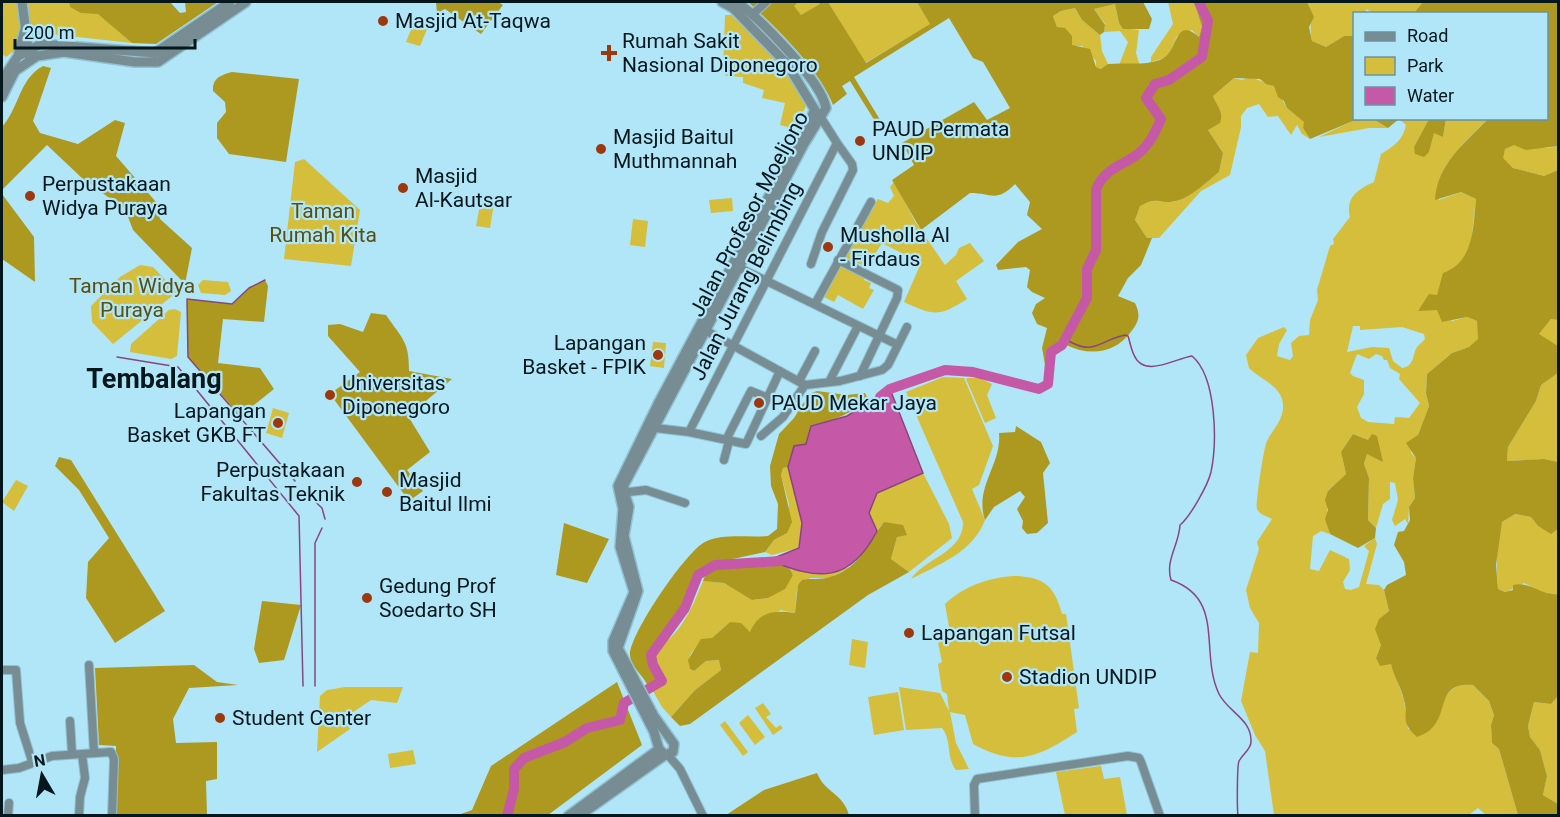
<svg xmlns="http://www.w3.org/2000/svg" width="1560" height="817" viewBox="0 0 1560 817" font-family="Roboto,sans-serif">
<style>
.green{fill:#d4be3b;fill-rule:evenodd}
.forest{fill:#ad991f}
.water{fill:#c559a7;stroke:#8b457e;stroke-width:1.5}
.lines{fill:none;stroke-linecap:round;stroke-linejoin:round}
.stream{stroke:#8b457e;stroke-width:1.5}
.river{stroke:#c559a7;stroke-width:10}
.minor-casing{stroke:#91c1d0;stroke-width:10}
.tertiary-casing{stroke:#91c1d0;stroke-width:12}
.minor{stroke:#778c93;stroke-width:8}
.tertiary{stroke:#778c93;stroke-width:9}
.poi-dot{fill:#9d370d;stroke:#b0e6f7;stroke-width:2}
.labels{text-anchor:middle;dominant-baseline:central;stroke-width:4.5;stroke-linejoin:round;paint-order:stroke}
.poi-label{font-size:21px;fill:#03171d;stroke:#b0e6f7;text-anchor:start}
.park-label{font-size:21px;fill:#594f12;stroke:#b0e6f7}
.street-label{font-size:21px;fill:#03171d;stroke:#b0e6f7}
.district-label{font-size:27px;font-weight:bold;fill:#03171d;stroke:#b0e6f7}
</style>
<rect width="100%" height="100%" fill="#b0e6f7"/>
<path class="green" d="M2,2H69L70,7L98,13L132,43L50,34L22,45L6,57L2,54Z
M798,2H819L821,4L801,15L793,6Z
M828,2H917L931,24L865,63Z
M1168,2H1194L1202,27L1199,37L1192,30L1177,36L1168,57L1151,62V57L1173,24Z
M1307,2H1423L1414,13H1373L1366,9V13L1354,14V36H1344L1326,47L1312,41C1309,29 1313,12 1307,2Z
M1115,4L1119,23L1123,28L1139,30L1136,53L1140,66L1119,65L1128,42L1120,31L1104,32L1105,24L1094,9Z
M1075,8L1082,20L1100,35L1102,51L1108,64L1102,69L1096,67V61L1082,46H1072L1057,27L1053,16L1061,11Z
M725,15H731L780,60L807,104L795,129L780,125L785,103L762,98L764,90L743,83V77L726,76L723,71Z
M416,17L430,22L420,46L406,42Z
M1250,77L1274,86L1287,108L1305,122L1303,128L1310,139L1302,134L1297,125L1291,135L1278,116L1268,117L1259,104L1247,108L1241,116V127L1230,175L1201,191L1159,238H1147L1135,220L1140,206C1153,198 1158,202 1172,202C1183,202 1210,180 1219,172L1223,153L1208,130L1216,104L1213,96L1234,78L1242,80Z
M1399,119H1429L1414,147L1429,152L1434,132L1443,137L1446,119H1488C1469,139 1431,169 1439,200L1461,192L1476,199L1471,243L1465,258L1453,270L1437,295L1418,310H1437L1452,321L1467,317L1477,321L1479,340L1469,347L1452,353L1427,374L1426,393L1429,406L1411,453L1416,458L1413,478L1415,498L1409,507L1408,524L1405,519L1395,526L1392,520L1398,500L1395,483L1390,482V499L1383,504L1376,528L1368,520L1369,478L1364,464L1367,454L1376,457L1368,440L1353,434L1341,452L1346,474L1328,491C1328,506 1325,519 1330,534L1321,531L1313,536L1310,569L1319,571L1330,550L1349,559L1350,570L1343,582L1345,589L1351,590L1359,587L1369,551L1364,546L1375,538L1377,544L1366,584L1379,585L1384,590L1389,611L1384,615L1381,645L1376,658L1391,664L1404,700L1408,729H1431C1442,707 1443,683 1472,684L1489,701L1494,715L1491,725L1492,743L1499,749L1518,815H1486L1478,808L1467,816L1274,815L1265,751L1255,735L1241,701L1250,652L1258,653L1259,623L1250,608L1246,590L1259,549L1257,542L1272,519C1267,516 1260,515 1257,509C1255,505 1264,446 1267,441C1274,427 1287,417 1282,399C1278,385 1259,378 1249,368L1246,355L1258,338L1284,327L1287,330L1279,344L1277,356L1290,360L1293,356L1291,343L1299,336L1309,335L1310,320L1318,300L1317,290L1330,246L1334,244L1333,239L1350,217C1345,198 1358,189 1374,182L1381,154C1394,146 1403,140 1406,125ZM1353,326H1360V330L1402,327L1424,334L1425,339C1423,342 1419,344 1417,347C1412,355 1415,366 1402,368L1393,361L1389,348L1372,347L1347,352ZM1357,354L1369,359L1376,354L1382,356L1384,360H1387L1390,368L1400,374L1399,379L1420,403L1409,418L1395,417L1394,424L1368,422L1361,418L1357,407L1364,394V380L1353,376L1350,373Z
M1375,120L1388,128H1369L1319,137L1353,121Z
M1514,144L1548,148L1558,146V170L1544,176L1513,168L1502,158L1505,149Z
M304,159L360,210L351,266L284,259L295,162Z
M894,182L916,223L945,265L956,255L959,248L970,243L984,261L956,281L967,299C939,317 934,316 904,302L921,263L882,243L867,267L843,257L878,199L888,203L894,196L890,187Z
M732,198L733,211L711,213L709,200Z
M481,200L494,202L490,228L476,226Z
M633,219L648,221L645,247L630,245Z
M838,264L866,276L864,280L871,283L869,288L874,290L863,309L838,295L834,302L824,297Z
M140,265L153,267L177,292L113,344L92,322L91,306L120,277Z
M203,280L228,282L231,291L225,295L201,293L198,285Z
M175,309L181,312L177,356L171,359L130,352L131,344L169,310Z
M1551,319L1558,320V346L1538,335Z
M653,342L666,343L664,368L650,366Z
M1558,373V462L1544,459L1507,461L1508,447L1536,401L1541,385Z
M943,377L964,378L993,446L979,485L972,489L985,520C973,552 940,564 911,579C926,557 963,553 963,522L906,392Z
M968,378H980L992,384L987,395L996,418L985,423L966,379Z
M273,408L289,413L282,438L266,433Z
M788,467L802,523L799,548L772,555L765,552L774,540L787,533L789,504L781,475L783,468Z
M923,473L949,524L952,538L909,572L891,559L897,537L884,522L877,531L869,513L877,493Z
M16,480L28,486L14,511L2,502Z
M1515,514L1531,517L1538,526L1551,533L1558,529V594L1548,595L1524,583L1506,592L1498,589C1496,566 1496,545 1502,522Z
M851,567L830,578H810L797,589L795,613L781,610L754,624L751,632L730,622C724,627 718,633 712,638C698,648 686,649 690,669L694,671L706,661L720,660L721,670L695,690L671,717L662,707L653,691L666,682L662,671L655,663L657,649C682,632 692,608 703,581L724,583L753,600L768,598L793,575L790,569L821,574Z
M1013,576C1044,577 1054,585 1062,614H1066L1079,708L1074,709L1077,732C1038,757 1017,768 973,744L965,715L950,712L956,743L969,769L956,770C946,758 952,740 942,728L906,730L899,687L940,693L949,711L947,694L942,691L938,664L942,662L938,643L951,638L945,604C964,586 988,578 1013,576Z
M852,639L868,642L865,668L849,665Z
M345,687H403L397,703L371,700L343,719L350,729L317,752L320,696L327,690Z
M898,692L904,730L874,735L868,697Z
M1558,696V804L1543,795L1547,776L1540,750L1530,737L1528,726L1534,702L1551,704Z
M763,703L771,714L766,717L776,728L780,725L783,728L773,735L755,708Z
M748,715L765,737L755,745L739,723Z
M725,721L748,752L743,756L720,725Z
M413,750L416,764L390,768L388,754Z
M1101,766L1104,779L1120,777L1127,815H1065L1056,772Z"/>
<path class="forest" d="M69,2H170L180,13L186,12L185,2H218L156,44L132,43L98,14L81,13L70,7Z
M436,2H498L503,5L481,34L445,9L437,13Z
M748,2H798L794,6L801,15L820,4L819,2H828L866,63L930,24L917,2H1143L1152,19L1149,29H1123L1119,23L1115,4L1094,9L1105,25L1104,32L1100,35L1082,20L1075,8L1061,11L1053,16L1057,27L1065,28L1072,36V45L1090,49L1096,67L1101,69L1108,64C1126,62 1142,66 1160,60C1179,54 1173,15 1199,37L1202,27L1194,2H1307L1314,17L1309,27L1312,41L1326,47L1344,36H1354V118L1399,119L1388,128L1375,120L1353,121L1310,139L1303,128L1304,122L1287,108L1284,101L1278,97L1274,86L1266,84L1260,79L1234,78L1213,96C1217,107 1224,111 1220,123L1208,130L1223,153L1219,172C1208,181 1190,198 1176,201C1160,205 1159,195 1140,206L1135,220L1147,238H1152L1141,265L1128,278L1118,296L1135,303C1141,316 1139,322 1130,333C1114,354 1089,356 1066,345L1054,353L1053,362L1045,365L1042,348L1047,328L1037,324L1032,313L1036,304L1045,298L1032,292L1027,287L1030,270L1026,267L998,270L996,265L1018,242L1042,229L1027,215L1030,202L1015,184C996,203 992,193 970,193L921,230L892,180L914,165L902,143L974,102L987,120L1010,108L983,62L973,58L949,18L854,77L882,123L878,126L850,81L842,86L847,94L833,105C821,71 774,25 748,2Z
M1423,2H1558V146L1526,150L1514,145L1505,149L1503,158L1513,168L1544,176L1558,170V320L1551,319L1539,334L1558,346V373L1541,385L1536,401L1508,447L1507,461L1544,459L1558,462V529L1551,534L1538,526L1531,517L1515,514L1502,522L1496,565L1498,589L1505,592L1513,590V585C1531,581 1541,596 1558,594V696L1551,704L1534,702L1528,726L1530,737L1540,750L1547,776L1543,795L1558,804V815H1518L1499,749L1492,743L1491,725L1494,715L1489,701L1473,685C1435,682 1450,713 1430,730C1427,733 1421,735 1417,737C1399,721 1409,717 1404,700C1401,687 1394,677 1391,664L1380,666L1376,658L1381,645L1375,629L1379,619L1389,611L1384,590L1387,585L1406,575L1404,562L1394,545L1398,532L1404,531L1410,520L1409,507L1415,498L1413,478L1416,458L1406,443L1418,435L1429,406L1426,393L1427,374L1452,353L1469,347L1478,339L1477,321L1467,317L1442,322L1437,310L1418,311L1429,294L1437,295L1443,273C1474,262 1473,228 1476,199L1461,192L1435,200C1437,164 1465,143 1488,119L1546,118V14L1414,13Z
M43,66L51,68L33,121L40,133L78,144L115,120L125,123L116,156L156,202L160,219L192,248L185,284L133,230L125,209L84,180L47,145L2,190V127C20,106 19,79 43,66Z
M232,72L299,79L286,162L229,154L217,138V123L226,112L225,102L213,91C212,78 221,75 232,72Z
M1429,119H1446L1443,137L1434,133L1429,152L1424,157L1415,154L1414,147Z
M2,194L34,237L35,282L2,259Z
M265,280L268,286L264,322L223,319L218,363L260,368L274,389L240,416L188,357L187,299L232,304L249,288Z
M371,313L386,315C403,340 409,341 409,371L452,379L408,416L430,452L407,470L423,491L409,501L330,394L360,372L328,336V325L340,324L363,332Z
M817,391L847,395L865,393L867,397C848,420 832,416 810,430L806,445L794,446L788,467L783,468L781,475L792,522L787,533L774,540L765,552L714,563L694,573L683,605L648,653L652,670L658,678L648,686C643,675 630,666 630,655C629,635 686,551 705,542C722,533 749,538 768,536L777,529L778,504L771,486L770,466L779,434L794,418L809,394Z
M1016,426L1041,442L1050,463L1043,473L1048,523L1037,533L1027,534L1022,528L1023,521L1017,509L1025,497L1020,491L994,507L985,520C974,487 1002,465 999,433L1015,432Z
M1353,434L1368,440L1372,434L1377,436L1383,462L1367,454L1364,464L1369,478L1368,520L1376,528L1375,538L1358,548L1330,534L1325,519L1328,510L1325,500L1328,491L1346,474L1341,452Z
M59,457L71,460L165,611L115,643L86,598L88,562L109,538L79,490L55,466Z
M884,522L903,525L907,535L897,537L891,559L909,572L868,595L690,724L680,726L671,717L695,690L721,670L719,660L706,661L694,671L690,669L688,660L701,639L712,638L730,622L741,623L750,632C759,611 775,610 795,613L798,585L802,580C812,578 821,580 830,577C860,568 867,544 884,522Z
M564,523L609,539L587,583L556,575Z
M777,563L790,569L793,575L785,589L768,598L752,600L724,583L703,581C709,562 744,564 761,564L767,567Z
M262,601L301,605L284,660L259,663L254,649Z
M194,665L217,682L238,685L189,688L173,719L176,743L217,742V779L206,781L207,815H115L116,746L99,745L95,668Z
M617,682L642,745L548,815H458L472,810L491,766Z
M817,773C825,793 843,793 849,815H726L764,790Z"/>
<path class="water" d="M890,389L923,473L877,493L869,513L877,531C850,583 819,581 769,560L799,548L802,523L788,467L794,446L806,444L811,426L847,416Z"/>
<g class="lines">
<path class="stream" d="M265,280L249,288L232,304L187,299L188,357L295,481
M1065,339C1095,357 1097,341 1125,335L1128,336C1130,342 1131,349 1134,355C1144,379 1176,358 1192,356C1217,377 1217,443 1211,472C1208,485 1190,517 1180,525C1179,545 1165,560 1171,580C1226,599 1199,652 1219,694C1228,712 1252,719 1251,742C1251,749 1243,754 1239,761C1237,766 1237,808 1238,816
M117,357L178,367L299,516L303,686
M307,494L322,508L325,519
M315,686V543L322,528"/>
<path class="river" d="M880,397L890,389L945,370L973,372L1039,389L1048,384L1051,352L1062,345L1087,298V269L1096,250V190C1103,169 1122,166 1138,154C1150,144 1155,133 1161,119L1146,98L1155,84L1169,80L1202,57L1208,21L1199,2
M507,816L514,789V769L524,758L565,742L587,728L620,720L624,703L662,681L653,665L651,655L685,608L698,575L715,565L781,561"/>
<defs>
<path id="minor" d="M752,15L766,2
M838,260L898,290L897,298L860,376
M811,264L822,232L853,170L852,164L837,143
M740,268L898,345
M815,304L871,202
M701,328L805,385L840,381L882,370L888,365L907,327
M799,381L815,351
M829,382L858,326
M655,428L689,432L837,143L818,113
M689,432L746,444L780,371
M761,436L783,417L805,385
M726,440L751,391L768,398
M724,460L729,441
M620,493L646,490L685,503
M89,665L94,752
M2,670H16L20,723L32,761
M70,721L72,753
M668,755L680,769L703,816
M2,770L19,768L52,756L111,752L114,759L112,816
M8,816L9,803
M79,816L80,797L85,778L82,754
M975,816L974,785L977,779L1128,756L1139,758L1141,762L1160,816"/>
<path id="tertiary" d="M22,2L29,56
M722,2L733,8L787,64L815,110L659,402L618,486L623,509L620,547L634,592L613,641V651L654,732L659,749L665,755L673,752L674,744L654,716L618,648L638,591L624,536L629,507L624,492V485L804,144L826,108C821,80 760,19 737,2
M18,56L25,29L49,43
M2,80L18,56L41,44L155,53L230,2
M2,97L15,71L37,56L64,52L135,62H158L246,2
M568,816L659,749
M579,816L665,755"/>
</defs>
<use href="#minor" class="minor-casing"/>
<use href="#tertiary" class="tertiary-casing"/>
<use href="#minor" class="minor"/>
<use href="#tertiary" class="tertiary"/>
</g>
<g class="poi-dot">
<circle cx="383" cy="21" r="6"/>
<path d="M606 44h6v6h6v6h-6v6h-6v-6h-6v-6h6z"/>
<circle cx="860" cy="141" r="6"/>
<circle cx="601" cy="149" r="6"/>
<circle cx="403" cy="188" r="6"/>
<circle cx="30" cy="196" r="6"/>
<circle cx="828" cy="247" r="6"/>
<circle cx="658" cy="355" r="6"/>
<circle cx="330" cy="395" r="6"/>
<circle cx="759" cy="403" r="6"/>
<circle cx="278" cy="423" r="6"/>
<circle cx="357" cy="482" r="6"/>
<circle cx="387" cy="492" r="6"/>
<circle cx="367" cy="598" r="6"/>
<circle cx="909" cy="633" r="6"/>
<circle cx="1007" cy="677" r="6"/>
<circle cx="220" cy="718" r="6"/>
</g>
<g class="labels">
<g class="poi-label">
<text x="395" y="21">Masjid At-Taqwa</text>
<text x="622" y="41">Rumah Sakit<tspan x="622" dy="24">Nasional Diponegoro</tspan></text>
<text x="872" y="129">PAUD Permata<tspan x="872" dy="24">UNDIP</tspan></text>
<text x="613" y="137">Masjid Baitul<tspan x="613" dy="24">Muthmannah</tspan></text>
<text x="415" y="176">Masjid<tspan x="415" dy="24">Al-Kautsar</tspan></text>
<text x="42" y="184">Perpustakaan<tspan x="42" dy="24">Widya Puraya</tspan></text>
<text x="840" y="235">Musholla Al<tspan x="840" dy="24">- Firdaus</tspan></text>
<text x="646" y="343" text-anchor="end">Lapangan<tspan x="646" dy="24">Basket - FPIK</tspan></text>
<text x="342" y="383">Universitas<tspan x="342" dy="24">Diponegoro</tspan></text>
<text x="771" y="403">PAUD Mekar Jaya</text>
<text x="266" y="411" text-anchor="end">Lapangan<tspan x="266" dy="24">Basket GKB FT</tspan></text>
<text x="345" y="470" text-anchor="end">Perpustakaan<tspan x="345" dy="24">Fakultas Teknik</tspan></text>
<text x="399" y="480">Masjid<tspan x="399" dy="24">Baitul Ilmi</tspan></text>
<text x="379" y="586">Gedung Prof<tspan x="379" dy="24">Soedarto SH</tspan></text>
<text x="921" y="633">Lapangan Futsal</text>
<text x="1019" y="677">Stadion UNDIP</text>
<text x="232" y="718">Student Center</text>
</g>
<g class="park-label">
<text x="323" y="211">Taman<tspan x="323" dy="24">Rumah Kita</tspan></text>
<text x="132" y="286">Taman Widya<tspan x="132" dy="24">Puraya</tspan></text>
</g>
<g class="street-label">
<text transform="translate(749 214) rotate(-62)">Jalan Profesor Moeljono</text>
<text transform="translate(746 281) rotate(-63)">Jalan Jurang Belimbing</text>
</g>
<g class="district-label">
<text x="154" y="379">Tembalang</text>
</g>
</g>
<rect width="1560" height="817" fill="none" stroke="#03171d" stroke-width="6"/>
<rect x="1353" y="12" width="195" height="108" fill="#b0e6f7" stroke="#6b93a0" stroke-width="1.5"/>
<rect x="1365" y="32" width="30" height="9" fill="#778c93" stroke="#6b93a0" stroke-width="1.5"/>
<text x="1407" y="42" font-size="18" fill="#03171d">Road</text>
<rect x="1365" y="57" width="30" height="18" fill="#d4be3b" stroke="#6b93a0" stroke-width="1.5"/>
<text x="1407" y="72" font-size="18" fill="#03171d">Park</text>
<rect x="1365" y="87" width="30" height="18" fill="#c559a7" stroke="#6b93a0" stroke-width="1.5"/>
<text x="1407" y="102" font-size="18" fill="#03171d">Water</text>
<g transform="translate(42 775) rotate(350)" stroke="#b0e6f7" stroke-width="4.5" paint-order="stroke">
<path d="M0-4.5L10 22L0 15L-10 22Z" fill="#03171d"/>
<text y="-9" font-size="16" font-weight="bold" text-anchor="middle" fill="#03171d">N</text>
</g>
<path d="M15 39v9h180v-9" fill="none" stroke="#03171d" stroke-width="3"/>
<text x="24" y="39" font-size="18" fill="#03171d" stroke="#b0e6f7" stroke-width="4.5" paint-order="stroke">200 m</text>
</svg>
